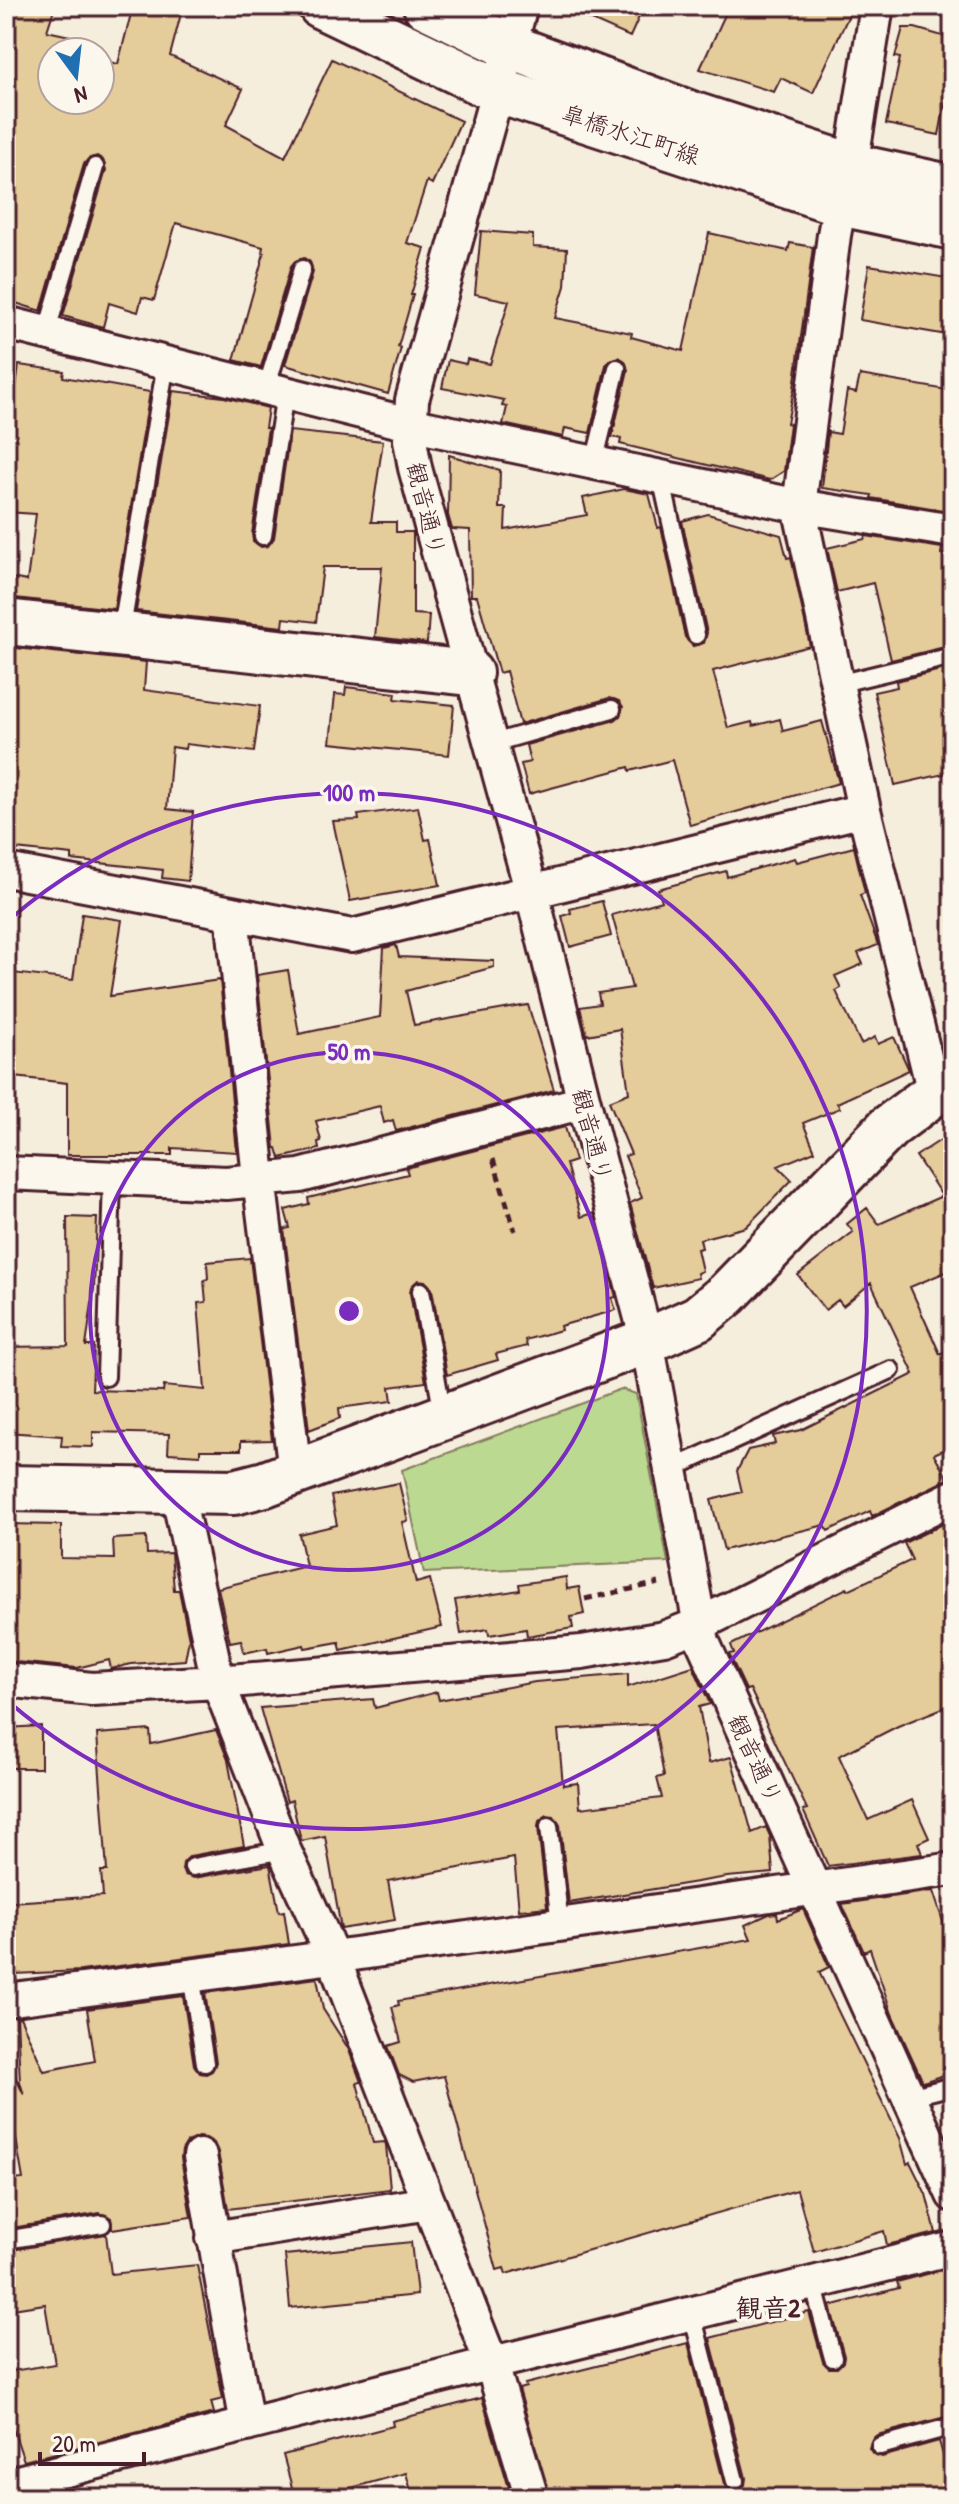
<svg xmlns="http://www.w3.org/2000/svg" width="959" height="2504" viewBox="0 0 959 2504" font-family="'Patrick Hand','Klee One',sans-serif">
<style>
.green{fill:#bcd991;stroke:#837c5e;stroke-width:2}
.building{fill:#e4cc9b;stroke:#4a1f2b;stroke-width:2;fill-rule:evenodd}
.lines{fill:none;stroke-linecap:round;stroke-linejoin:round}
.lane-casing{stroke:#4a1f2b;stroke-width:22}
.street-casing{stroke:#4a1f2b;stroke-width:38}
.secondary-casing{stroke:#4a1f2b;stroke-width:50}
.path{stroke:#4a1f2b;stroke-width:5;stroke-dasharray:8 6;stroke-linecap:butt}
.lane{stroke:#fbf7ec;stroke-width:16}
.street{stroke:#fbf7ec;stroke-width:32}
.secondary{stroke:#fbf7ec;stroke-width:44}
.ring{fill:none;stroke:#7b2cbf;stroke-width:4}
.labels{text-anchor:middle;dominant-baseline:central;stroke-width:7;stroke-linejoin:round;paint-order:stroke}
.street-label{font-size:24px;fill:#4a1f2b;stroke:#fbf7ec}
.neighbourhood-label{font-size:26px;font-weight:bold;fill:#4a1f2b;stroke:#fbf7ec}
.centre{fill:#7b2cbf;stroke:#fbf7ec;stroke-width:4}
.ring-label{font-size:24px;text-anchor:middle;font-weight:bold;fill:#7b2cbf;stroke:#fbf7ec;stroke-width:7;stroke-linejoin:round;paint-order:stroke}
</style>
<rect width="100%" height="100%" fill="#f6eedc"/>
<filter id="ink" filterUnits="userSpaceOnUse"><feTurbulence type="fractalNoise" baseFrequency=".0125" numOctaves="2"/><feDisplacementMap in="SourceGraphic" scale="16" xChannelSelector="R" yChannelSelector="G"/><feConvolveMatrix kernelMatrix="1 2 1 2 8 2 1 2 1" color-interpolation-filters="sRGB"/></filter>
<g filter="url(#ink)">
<path class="green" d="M621,1389L636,1394L668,1562L424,1573L402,1470Z"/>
<path class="building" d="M6,6H55L47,31L70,36L67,52H52V100H100V60L118,64L133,6H183L170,56L243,89L226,125L285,157L332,59L461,121L432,184L427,181L407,243L425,248L411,295H413L398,347L401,348L388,394L285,365L313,272L310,262L304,258L295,261L291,266L261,367L234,360L264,253L262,252L263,247L176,223L154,300L142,297L138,312L109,303L103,327L63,316L106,170L103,160L97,156L88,159L84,164L41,311L6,300Z
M560,6H644L630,37Z
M729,6H853L813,93L781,78L774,92L700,69Z
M903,28H915L953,39V101L946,100L939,135L886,124L900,58L895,57Z
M481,231L533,235V247L567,249L565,286L555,318L632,333L631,337L683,351L709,233L788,251L790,243L813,247L794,389L787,423L790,424L784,471L770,480L620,444L621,439L612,437L628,370L625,361L619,357L610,360L606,365L590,433L565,428L563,437L503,424L507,407L502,406L504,400L442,388L448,360L466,364L467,359L490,364L509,301L475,294Z
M869,265L953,279V336L860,320Z
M19,365L64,371L63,377L150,392L114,609L6,597V577L27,581L36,514L6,512V435H9Z
M860,375L953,391V486L949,511L871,498L872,495L822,488L828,432L840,434L847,391L856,393Z
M173,391L224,397L268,408L265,428H268L252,534L253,541L261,547L268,546L274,538L290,431L383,441L371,522H396V532H413V614L429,615L427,643L375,637L382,567H323L316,622L284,618L283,627L136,611Z
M449,455L500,470L499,508H506L505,530L587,515L583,498L624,489L649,494L658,528L661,527L685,637L693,646L704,643L707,633L682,521L708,514L781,535L787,558L791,557L810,646L713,671L728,728L752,722L753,726L780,719L783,731L822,721L839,783L690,825L672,760L630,771L629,767L529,794L521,764L530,762L526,745L615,720L620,716L623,707L619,701L609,698L520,724L506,671L499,673L477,596H471L470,530L452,529L448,515Z
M866,536L942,548L941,554L953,557V645L891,660L873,583L837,592L827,548L865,539Z
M6,647L146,662L144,690L260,706L254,752L186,744L185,749L172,747L167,809L193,812L188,881L162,878L163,870L72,860V855L6,848Z
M953,667V772L895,785L874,692L897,687L896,681Z
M346,687L396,693L395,699L454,705L449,755L330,743L335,694L345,695Z
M418,807L425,840L430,839L440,885L350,901L333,821L359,820L358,815Z
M854,847L865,893L860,895L878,945L858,953L863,964L835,976L841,988L836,991L861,1044L875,1037L878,1044L894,1037L909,1070L837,1103L840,1108L803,1123L815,1151L778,1166L792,1180L746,1227L700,1239L702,1248L697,1249L702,1271L697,1273L698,1278L653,1288L630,1203L642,1198L625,1156L631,1154L609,1101L629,1093L620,1029L587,1035L580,1007L600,1004L598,993L632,988L612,915L662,901L658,889L726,871L727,877L795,858L797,862Z
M602,901L611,936L570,947L562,916L571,913L570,909Z
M82,914L122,920L110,996L220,980L237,1152L172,1148V1155H67V1083L6,1076V1037L13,973L73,980Z
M396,945L399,957L494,961V967L406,991L414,1025L528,1005L554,1090L396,1131L393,1120L384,1123L380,1106L316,1121L321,1141L318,1142L319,1149L280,1158L277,1148H275L257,975L288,970L299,1034L380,1017L384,948Z
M565,1127L575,1161L566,1164L581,1217L594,1213L616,1297L612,1298L616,1310L560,1326L561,1330L525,1340L527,1346L496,1354L498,1360L447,1375L432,1289L425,1281L418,1280L411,1287L410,1293L426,1382L390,1387L392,1401L339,1408L340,1418L309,1430L284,1229L290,1228L285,1210L309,1204L308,1198L408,1174L406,1168Z
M953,1132V1269L910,1287L940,1354L953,1347V1445L934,1454L948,1479L872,1516L870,1511L828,1531L825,1525L724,1550L711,1500L742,1492L737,1471L748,1450L775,1444L773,1436L801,1430L914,1374L871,1283L843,1306L838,1300L825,1310L798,1275L853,1232L847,1224L867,1208L879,1224L942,1196L916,1156Z
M67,1217L97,1218L94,1289L86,1346H94L92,1390L163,1392L164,1386L205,1390L198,1303L206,1302L204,1280L208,1279L207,1262L250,1258L272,1440L241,1441V1450H200V1455L168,1453L169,1434L93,1432V1447L61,1446L62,1436L6,1432V1347L68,1346Z
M399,1483L408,1521L402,1522L416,1583L430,1579L442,1627L341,1650L339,1642L305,1648L304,1645L268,1653L267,1648L244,1653L241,1640L230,1642L218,1588L306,1566L299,1534L337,1525L331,1496Z
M6,1524L61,1525V1558L114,1559L113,1539L146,1537L147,1554L171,1553L174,1590H179L189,1639L185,1660L131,1664L111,1669L109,1660L77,1668L6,1661Z
M943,1524L953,1544V1704L898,1726L839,1756L868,1820L912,1800L929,1838L918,1843L922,1854L828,1866L803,1810L807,1809L750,1689L746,1690L729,1654L734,1653L731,1645L847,1588L848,1590L912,1560L904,1543Z
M566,1577L567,1589L579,1587L584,1614L571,1617L573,1628L527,1636L526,1629L489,1635L488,1629L461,1634L455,1600L520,1590L519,1584Z
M693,1666L710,1704L699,1707L709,1763L731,1757L752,1833L766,1827L770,1836L773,1873L727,1877L569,1903L560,1825L554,1816L547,1815L539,1821L538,1827L547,1907L519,1910L514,1858L388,1881L395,1920L341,1929L325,1836L301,1841L292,1800L287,1802L260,1708L373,1699L375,1708L437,1692L439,1700L535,1682L628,1674V1687ZM654,1724L664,1776L657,1778L662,1798L580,1808L578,1783L563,1785L558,1730Z
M41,1726V1768H6V1728Z
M150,1730L151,1744L216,1730L228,1760L244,1846L190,1856L183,1863L182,1870L185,1875L194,1878L270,1865L279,1912L284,1911L289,1944L81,1971L14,1974L10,1902L103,1896L101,1871H107L97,1734Z
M933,1891L953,1952V2072L923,2082L892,2014L870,1949L864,1952L842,1904Z
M803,1909L829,1967L819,1972L900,2138L907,2164L910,2162L926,2194L936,2233L887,2245L884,2231L814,2252L797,2190L506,2274L504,2268L497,2270L444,2076L413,2082L399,2075L388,2046L401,2042L392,2007L399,2005L398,2001L751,1939L745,1925L769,1914L777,1913L778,1919Z
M317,1978L323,2009L348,2048L361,2082L357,2083L373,2143L385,2142L386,2145L390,2189L228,2209L218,2152L214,2143L206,2138L198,2137L187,2142L182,2150L181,2158L191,2217L112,2229L111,2218L100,2213L6,2229V2181L23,2179L6,2081V2077L14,2074L24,2095L20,2082L17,2018L20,2017L44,2071L95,2061L87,2009L183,1996L194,2065L200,2073L206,2074L212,2071L216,2062L205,1993Z
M106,2234L111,2274L197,2265L223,2399L211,2402L214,2413L24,2461L6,2408V2372L55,2364L45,2304L6,2310V2251Z
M411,2242L417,2295L290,2308L285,2255Z
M946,2269L947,2275L953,2273V2415L877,2435L872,2439L869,2448L873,2454L882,2457L939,2441L953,2490V2498H550L519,2389L526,2387L525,2384L688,2343L724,2484L731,2491H738L745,2485L746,2478L710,2338L809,2312L823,2362L829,2368H837L843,2362L844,2356L830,2306L899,2288L897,2282Z
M482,2398L512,2498H413L406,2473L351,2488L354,2498H304L301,2489L293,2491L283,2455L393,2426L392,2421Z"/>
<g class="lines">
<defs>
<path id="lane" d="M46,334L95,167
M266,389L302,269
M594,463L617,368
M661,477L696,635
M263,536L285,393
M121,634L166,363
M837,684L953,656
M490,744L612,709
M421,1291L443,1415
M106,1377L112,1178
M671,1469L891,1370
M549,1826L560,1925
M193,1867L284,1850
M191,1975L205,2063
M909,2097L953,2086
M6,2240L102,2224
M813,2283L833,2358
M692,2314L735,2481
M880,2446L953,2426"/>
<path id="street" d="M521,6L412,400L410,440L415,468L532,893L584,1102L647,1341L703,1642L953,2195
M877,6L851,166L840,203L834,235L799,506L864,810L934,1093
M6,323L409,424L799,506L953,531
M6,870L352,936L864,810
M232,913L259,1178L295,1472
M6,1173L226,1183L300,1176L584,1102
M177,1491L218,1682L284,1850L333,1957L492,2365L532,2498
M6,1680L92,1689L218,1682L582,1652L664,1638L700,1624L953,1497
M6,2000L333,1957L953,1869
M200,2156L247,2425
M213,2238L429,2203
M6,2485L953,2248"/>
<path id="secondary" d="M321,6L496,90L840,203L953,227
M426,6L511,47L691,114L851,166L953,188
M6,622L470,673
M6,1488L234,1492L265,1484L647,1341L698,1318L727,1294L889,1127L953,1079"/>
</defs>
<use href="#lane" class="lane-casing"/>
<use href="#street" class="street-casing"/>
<use href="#secondary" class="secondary-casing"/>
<path class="path" d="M493,1159L515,1231
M585,1599L659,1583"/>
<use href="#lane" class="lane"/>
<use href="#street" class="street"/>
<use href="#secondary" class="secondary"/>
</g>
</g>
<g class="ring">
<circle cx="349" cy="1311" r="259"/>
<path d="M9 920A518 518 0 1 1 9 1702"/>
</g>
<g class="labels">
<g class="street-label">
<text transform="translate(631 134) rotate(18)">皐橋水江町線</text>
<text transform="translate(427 509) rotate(76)">観音通り</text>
<text transform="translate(593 1135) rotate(75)">観音通り</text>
<text transform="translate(756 1759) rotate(65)">観音通り</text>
</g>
<g class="neighbourhood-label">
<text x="768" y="2307">観音2</text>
</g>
</g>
<circle cx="349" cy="1311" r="12" class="centre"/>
<g class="ring-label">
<text x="349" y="801">100 m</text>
<text x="349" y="1060">50 m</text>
</g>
<rect width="959" height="2504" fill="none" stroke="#fbf7ec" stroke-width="32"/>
<rect x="16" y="16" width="927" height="2472" fill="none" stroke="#4a1f2b" stroke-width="3" filter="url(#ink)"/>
<g transform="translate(76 76) rotate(165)"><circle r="38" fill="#fbf7ec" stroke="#b4a19f" stroke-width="2"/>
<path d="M0-6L14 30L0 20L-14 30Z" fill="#1f6fb2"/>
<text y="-12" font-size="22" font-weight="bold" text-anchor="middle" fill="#4a1f2b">N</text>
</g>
<path d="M40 2452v12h104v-12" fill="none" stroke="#4a1f2b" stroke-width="4"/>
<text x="52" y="2452" font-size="24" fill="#4a1f2b" stroke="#fbf7ec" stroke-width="6" paint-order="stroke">20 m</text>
</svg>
